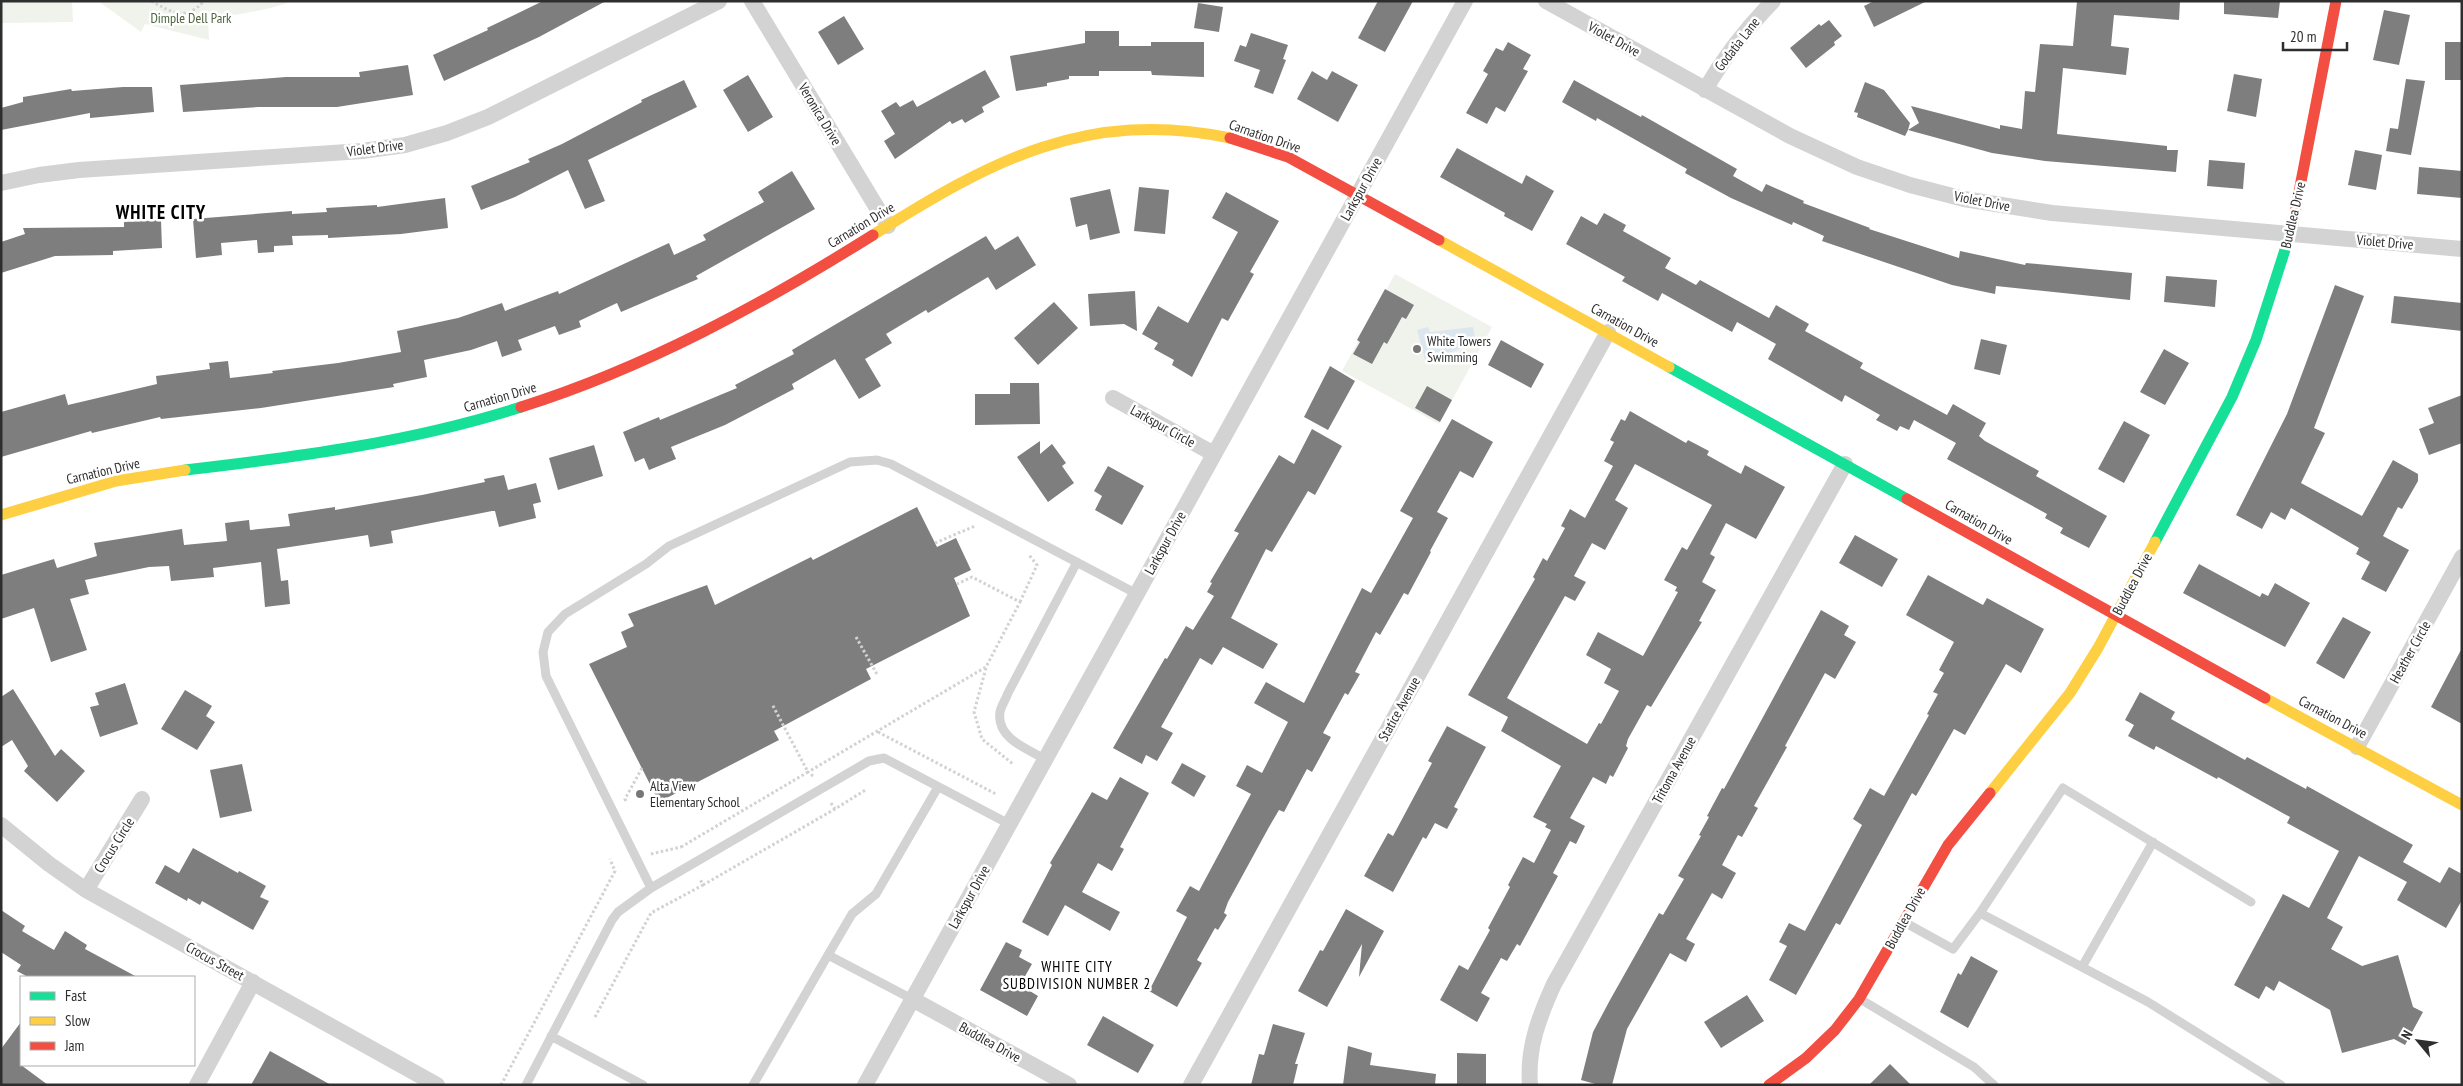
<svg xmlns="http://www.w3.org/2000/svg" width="2463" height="1086" viewBox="0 0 2463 1086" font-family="'PT Sans Narrow',sans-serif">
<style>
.green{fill:#f0f3ec}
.water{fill:#dbe6ee}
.building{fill:#7e7e7e;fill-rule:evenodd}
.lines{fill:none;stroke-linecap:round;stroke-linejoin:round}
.path{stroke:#d2d2d2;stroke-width:3;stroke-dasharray:2.5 2.5;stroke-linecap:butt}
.lane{stroke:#d3d3d3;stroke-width:9}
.street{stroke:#d3d3d3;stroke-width:16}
.fast{stroke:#16e098;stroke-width:11}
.slow{stroke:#ffcf43;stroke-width:11}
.jam{stroke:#f24e42;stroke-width:11}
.poi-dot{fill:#777;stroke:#fff;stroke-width:2}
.labels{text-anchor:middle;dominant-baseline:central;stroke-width:5;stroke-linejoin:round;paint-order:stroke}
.park-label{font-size:14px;fill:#4f6440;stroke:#fff}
.street-label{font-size:14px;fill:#2e2e2e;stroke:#fff}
.poi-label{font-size:14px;fill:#2e2e2e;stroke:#fff;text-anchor:start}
.neighbourhood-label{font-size:15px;letter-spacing:1px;fill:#000;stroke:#fff}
.district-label{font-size:19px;font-weight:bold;letter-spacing:1px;fill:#000;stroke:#fff}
</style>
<rect width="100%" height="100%" fill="#fff"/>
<path class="green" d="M1,1H72L73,22L1,23Z
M98,1H292C265,12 236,13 208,21L209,40L145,24L141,32Z
M1395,274L1492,327L1439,424L1342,371Z"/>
<path class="water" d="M1428,327L1430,332L1473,327L1476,342L1426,363L1417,330Z"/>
<path class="building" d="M543,1H606L539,37L444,81L433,55L488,30L487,28Z
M1378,1H1413L1385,52L1358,38Z
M1874,1H1927L1874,27L1864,6Z
M2077,1H2180L2179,20L2114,15L2111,46L2129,48L2126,75L2063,68L2057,134L2167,146V150H2178L2176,172L2045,161L1992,153L1908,130L1905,136L1857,117L1858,113L1854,112L1865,82L1884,90L1910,123L1908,130L1919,123L1911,106L2000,129V125L2022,129L2025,91L2035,92L2040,44L2073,46Z
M2224,1H2280L2278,18L2224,14Z
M1198,3L1223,7L1219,32L1194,28Z
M2384,10L2410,15L2399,65L2373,60Z
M844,16L864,49L838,65L818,32Z
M1829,20L1842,36L1834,42L1835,45L1806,68L1790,48L1819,24L1821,26Z
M1085,31H1119V46H1151V42H1204V77L1152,75L1151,71H1099V76H1069V79L1047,83V86L1016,91L1010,56L1085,43Z
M1251,33L1288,45L1283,59L1286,60L1273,94L1254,87L1260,70L1234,61L1240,45L1246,47Z
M1508,42L1531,55L1523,69L1528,71L1505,112L1496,107L1487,124L1466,113L1488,74L1483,71L1496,48L1503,51Z
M2445,42H2462V80H2445Z
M408,65L413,95L337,107H258L183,112L180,85L286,77H360L359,72Z
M985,70L1000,97L982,107L984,112L965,123L962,119L952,124L950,121L895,159L884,141L895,134L881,111L896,102L900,107L913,100L917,107Z
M1312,71L1327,80L1332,71L1358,85L1338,122L1297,99Z
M2234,74L2262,79L2256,117L2227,111Z
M748,75L773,117L748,132L723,90Z
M2406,79L2425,81L2411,155L2386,151L2390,128L2398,129Z
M684,80L697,107L588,160L605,201L585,209L568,170L515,197L481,210L471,186L530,162L528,159L562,144L642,102L641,100Z
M1574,80L1641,117L1642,115L1737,169L1733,176L1762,192L1766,184L1804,201L1803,203L1870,228L1869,229L1959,258L1960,251L2025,265L2026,263L2132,273L2130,300L1996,286L1995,294L1952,285L1822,241L1824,236L1793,222L1792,225L1731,198L1685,173L1687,169L1597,118L1596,121L1562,102Z
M123,87H152L154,112L90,118V113L1,130V108L23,102V97L71,89L72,91Z
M1457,148L1522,184L1526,175L1554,191L1532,231L1504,216L1505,213L1440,177Z
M2355,150L2382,155L2376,190L2348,185Z
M2209,160L2245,163L2243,189L2207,186Z
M2419,167L2462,171V198L2417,194Z
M792,171L815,209L696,276L698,279L621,312L617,303L579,321L581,327L559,335L555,326L518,340L522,350L502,357L497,341L471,350L424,360L427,377L393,384L394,387L261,408L161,419L160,417L92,433L91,431L1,457V412L65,394L68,405L157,384L156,376L210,369L209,363L228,361L230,378L273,373L272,371L338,363L401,352L397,331L458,318L502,303L505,311L558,291L559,294L669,243L674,255L706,240L703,235L764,202L758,192Z
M1139,187L1169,190L1165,234L1134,231Z
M1110,189L1120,233L1090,240L1087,224L1076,227L1070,198Z
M1226,192L1279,221L1250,272L1254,274L1228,321L1222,318L1192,377L1172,365L1174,360L1154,349L1158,343L1142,334L1158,306L1188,323L1238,232L1212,218Z
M445,198L448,228L401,234L328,238V235L292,236L293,245L274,246V252L258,253L257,240L221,243L222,255L196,258L193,219L292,211V214L327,212L326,208L377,205V207Z
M1604,213L1626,225L1623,231L1671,258L1665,268L1696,285L1700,280L1769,318L1776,305L1809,324L1805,331L1863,363L1860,368L1947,415L1953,404L1986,423L1979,436L1985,441L2039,471L2036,476L2107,516L2089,548L2060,533L2063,528L2045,518L2047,514L1947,459L1956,443L1914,420L1909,430L1900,426L1897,431L1876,420L1880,415L1845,395L1842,402L1768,359L1776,344L1737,322L1732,332L1662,293L1658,301L1622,281L1625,277L1566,244L1581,216L1597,225Z
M161,220L162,248L113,251V255L55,256L1,273V242L25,234L23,228L124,227V222Z
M986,236L995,250L1018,236L1036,265L996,290L988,277L928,313L926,310L886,334L892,343L865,359L881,386L859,399L835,359L792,384L794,389L725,425L671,447L676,459L649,470L644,458L635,462L623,432L659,417L660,420L737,388L735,385L794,354L792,350Z
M2166,276L2217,280L2215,307L2164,302Z
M2335,285L2364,296L2314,428L2325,433L2301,483L2362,516L2393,460L2418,474V481L2402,509L2398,507L2383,536L2409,550L2386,592L2361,579L2370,562L2356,554L2359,548L2291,508L2285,520L2271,512L2262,529L2236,515L2287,414Z
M1385,289L1414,305L1406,319L1402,317L1387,344L1384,342L1372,364L1353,354L1360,342L1357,340Z
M1135,291L1137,331L1124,324L1090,326L1088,294Z
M2394,296L2462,303V331L2391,323Z
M1054,302L1078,328L1038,365L1014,338Z
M1981,339L2007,345L2000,375L1974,369Z
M1501,340L1544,364L1531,388L1488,365Z
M2164,349L2189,363L2165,405L2140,392Z
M1330,366L1355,381L1328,430L1304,417Z
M1010,383H1039L1040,424L975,425V394H1010Z
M1427,386L1452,400L1440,422L1415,408Z
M2462,395V443L2429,455L2419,429L2434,423L2428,408Z
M1630,411L1686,443L1688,440L1709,451L1707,455L1741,474L1745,465L1785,487L1756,539L1726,523L1710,554L1715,557L1702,582L1716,590L1699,621L1702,622L1651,707L1647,705L1628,739L1626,746L1628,748L1613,777L1610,775L1606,784L1593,777L1570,818L1585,826L1576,844L1570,841L1553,873L1558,876L1520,946L1517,944L1507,961L1501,958L1481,993L1490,998L1477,1022L1440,1000L1459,965L1468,970L1490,930L1488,928L1510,887L1508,885L1523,857L1534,863L1551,830L1545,827L1547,824L1533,817L1561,766L1501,731L1508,717L1468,695L1535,579L1533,577L1543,558L1547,561L1565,528L1561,526L1570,509L1585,518L1613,466L1604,461L1614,442L1610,440L1621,419L1625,421ZM1635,464L1712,505L1687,550L1682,547L1664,580L1677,587L1675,591L1678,592L1643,656L1598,632L1586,655L1611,669L1604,683L1619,691L1601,724L1599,723L1587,744L1507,698L1565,596L1575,601L1586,582L1574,576L1592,543L1605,550L1628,508L1615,500Z
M1452,419L1493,442L1473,478L1460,471L1437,512L1448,518L1430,551L1431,552L1408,595L1404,593L1380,635L1376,632L1355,672L1360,674L1348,695L1345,693L1323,733L1331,737L1312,772L1307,769L1284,812L1279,810L1269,827L1228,902L1224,913L1227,915L1218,930L1215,928L1197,960L1202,963L1177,1007L1149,991L1187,917L1176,911L1190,886L1199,891L1251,794L1236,786L1247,765L1262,773L1288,722L1254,703L1266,682L1304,703L1362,588L1371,593L1413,518L1400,511Z
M2124,421L2150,435L2124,483L2098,469Z
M1312,429L1342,446L1315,495L1308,491L1272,552L1266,549L1231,618L1278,644L1263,669L1223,647L1212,665L1200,658L1161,727L1173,733L1157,761L1146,755L1142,764L1113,748L1165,658L1167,659L1186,626L1193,630L1214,596L1207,592L1212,583L1210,582L1239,533L1234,531L1279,455L1294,464Z
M1040,441V454L1052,444L1066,463L1062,466L1074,483L1048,502L1017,457Z
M594,445L603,476L558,490L549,458Z
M1108,466L1144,486L1122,525L1095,510L1102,496L1094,491Z
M504,475L508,490L536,483L541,502L533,504L536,518L499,527L495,511H492L391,531L393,543L370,547L368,535L277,549L281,581L288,580L290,604L265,607L261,562L213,568L214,577L171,581L169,566L149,567L85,580L89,594L70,599L87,650L51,662L34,608L1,619V575L54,559L57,568L97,556L94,543L182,529L184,545L227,541L225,523L249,520L250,530L290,526L288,514L335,507V510L422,495L485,482L484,479Z
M917,507L937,547L956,538L971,570L954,578L970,616L866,669L871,679L774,731L779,740L659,802L589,664L627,647L621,632L634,626L628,614L707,585L715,605L811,557L813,560Z
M1855,535L1898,559L1882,587L1839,563Z
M2199,564L2260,597L2262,593L2268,596L2275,583L2310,603L2285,647L2183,593Z
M1928,575L1983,605L1987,598L2044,629L2021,673L2006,664L1965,735L1954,729L1916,796L1912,793L1840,925L1836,923L1796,995L1769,980L1787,946L1779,942L1789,923L1805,931L1862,825L1853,819L1870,788L1884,796L1929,715L1927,714L1938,694L1933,692L1944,673L1939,670L1954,642L1906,615Z
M1821,610L1849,626L1844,635L1856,642L1835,679L1825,673L1785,746L1787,747L1754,806L1758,808L1742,837L1738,835L1722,865L1736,873L1722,899L1712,893L1686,939L1695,944L1686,962L1670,953L1627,1029L1612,1085H1599L1581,1080L1593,1032L1610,1000L1659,913L1663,915L1684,879L1678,876L1701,836L1699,835L1709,817L1707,816L1722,788L1724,789Z
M2343,617L2371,632L2344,679L2316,663Z
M2462,648V724L2431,707Z
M125,683L138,724L100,737L90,707L99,705L95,693Z
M13,689L55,756L61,749L85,771L57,802L24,771L28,766L12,740L1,747V697Z
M185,690L212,706L206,716L215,722L197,750L161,729Z
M2140,692L2175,712L2171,719L2245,760L2247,757L2306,789L2307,786L2413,845L2403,862L2440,883L2449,867L2462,874V900L2446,928L2397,900L2407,882L2359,856L2327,918L2343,927L2331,949L2362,966L2398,955L2413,1007L2423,1012L2405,1045L2394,1039L2342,1053L2330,1010L2279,981L2274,991L2266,986L2259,999L2234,985L2283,894L2309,908L2339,851L2287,823L2290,817L2218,777L2217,779L2156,746L2154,750L2128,736L2134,725L2125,720Z
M1447,726L1486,747L1454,807L1458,809L1447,829L1435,823L1426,839L1423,837L1393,892L1364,876L1388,833L1393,836L1432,763L1428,761Z
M1182,763L1206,776L1194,797L1171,783Z
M242,764L252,811L220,818L210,770Z
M1120,777L1149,793L1120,847L1124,849L1112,871L1098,863L1082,892L1120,912L1110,931L1065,905L1048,936L1022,922L1052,865L1050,863L1092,792L1107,800Z
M193,848L238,873L239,871L266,886L260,897L269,901L253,930L202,901L200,905L188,898L187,901L155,883L165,865L179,873Z
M1346,909L1384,931L1359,977L1362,944L1327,1007L1298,991L1320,950L1323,951Z
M1,910L25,926L22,931L54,950L65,931L87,945L85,949L137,977H28L17,971L21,965L1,952Z
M1006,942L1022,950L1019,957L1032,964L1020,985L1038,996L1027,1016L980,990Z
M1971,956L1998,971L1968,1028L1940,1012L1958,973L1961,975Z
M1747,995L1764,1021L1721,1048L1704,1022Z
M1103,1016L1154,1045L1138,1073L1087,1045Z
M21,1022V1065L48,1085H1V1049Z
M1273,1024L1305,1033L1295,1064H1298L1293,1085H1251L1259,1054L1264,1055Z
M1348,1046L1372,1053L1370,1065L1436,1074L1435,1085H1343Z
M270,1051L331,1085H251Z
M1457,1053L1486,1054V1085H1457Z
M1890,1064L1911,1085H1869Z"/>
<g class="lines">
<path class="path" d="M151,1C172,12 185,22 204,1
M935,543L975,526
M1020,602L1037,565L1029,555
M856,637L878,676
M986,668L974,712L982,739L1013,764
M878,732L996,794
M813,776L808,772L986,667L1020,602L972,577L957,584
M626,801L625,799L642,768
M831,803L835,809L867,789
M681,847L808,772L772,704
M651,854L681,847
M703,885L835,809
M595,1017L651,913L703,885L700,879
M501,1085L615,871L610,859"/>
<path class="lane" d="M1045,759C1027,749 996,738 1000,712C1001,706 1006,699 1008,693L1077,562
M651,888L546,676L543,652L548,632L565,614L646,564L669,546L850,462L877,460L891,464L1137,594
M2251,902L2063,788L1980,913L2148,1002L2281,1085
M1904,922L1953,949L1980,913
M828,955L852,914L876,894L938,787
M2082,967L2153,842
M1860,999L1974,1067L1994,1085
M551,1036L643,1085
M526,1085L612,920L618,912L651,888L869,761L884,758L1009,824
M753,1085L828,955L912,999"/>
<path class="street" d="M752,1L888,226
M1546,1L1790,136L1857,167L1910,185L1964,199L2052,213L2462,249
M1705,90C1724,57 1746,29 1773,1
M1,183L39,175L79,170L362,151L405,145L447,133L488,117L719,1
M1113,398L1214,454
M2357,747L2462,557
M1,825L49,864L86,890L437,1085
M86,890L142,799
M912,999L1069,1085
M197,1085L253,982
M865,1085L1465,1
M1191,1085L1608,332
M1530,1085C1527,1048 1539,1017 1554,984L1845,464"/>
<path class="fast" d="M1669,367L1907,499
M185,470C298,457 412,442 521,407
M2155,542L2232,397L2256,340L2292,228"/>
<path class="slow" d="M873,235C990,161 1087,108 1230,138
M1439,240L1669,367
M1,515L116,481L185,470
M2265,698L2462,805
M1990,793L2070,693L2098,648L2155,542"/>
<path class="jam" d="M1230,138L1288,157L1439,240
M2292,228L2336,1
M521,407C645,368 763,304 873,235
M1907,499L2265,698
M1769,1085L1806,1058L1835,1030L1859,999L1948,845L1990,793"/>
</g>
<g class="poi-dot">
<circle cx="1417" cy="349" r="5"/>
<circle cx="640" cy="794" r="5"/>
</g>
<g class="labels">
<g class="park-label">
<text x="191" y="18">Dimple Dell Park</text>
</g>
<g class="street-label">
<text transform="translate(1614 39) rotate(29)">Violet Drive</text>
<text transform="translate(1737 44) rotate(-52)">Godatia Lane</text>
<text transform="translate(820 114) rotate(59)">Veronica Drive</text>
<text transform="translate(1265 136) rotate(19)">Carnation Drive</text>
<text transform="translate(375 148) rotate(-7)">Violet Drive</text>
<text transform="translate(1361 189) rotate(-61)">Larkspur Drive</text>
<text transform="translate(1982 201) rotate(11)">Violet Drive</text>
<text transform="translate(2293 215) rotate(-77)">Buddlea Drive</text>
<text transform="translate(861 225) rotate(-31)">Carnation Drive</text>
<text transform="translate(2385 242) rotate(5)">Violet Drive</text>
<text transform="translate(1625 325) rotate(29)">Carnation Drive</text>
<text transform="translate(500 397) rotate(-16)">Carnation Drive</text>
<text transform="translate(1163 426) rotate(29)">Larkspur Circle</text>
<text transform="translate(103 471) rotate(-13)">Carnation Drive</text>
<text transform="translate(1979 522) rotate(30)">Carnation Drive</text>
<text transform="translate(1165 543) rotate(-61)">Larkspur Drive</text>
<text transform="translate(2132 584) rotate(-62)">Buddlea Drive</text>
<text transform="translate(2410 652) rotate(-61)">Heather Circle</text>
<text transform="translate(1399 709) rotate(-61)">Statice Avenue</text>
<text transform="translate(2333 717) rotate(28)">Carnation Drive</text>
<text transform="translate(1674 770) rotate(-61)">Tritoma Avenue</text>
<text transform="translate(114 845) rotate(-58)">Crocus Circle</text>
<text transform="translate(969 897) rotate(-61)">Larkspur Drive</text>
<text transform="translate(1905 918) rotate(-61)">Buddlea Drive</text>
<text transform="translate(215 961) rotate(29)">Crocus Street</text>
<text transform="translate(990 1042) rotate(29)">Buddlea Drive</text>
</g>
<g class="poi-label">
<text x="1427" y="341">White Towers<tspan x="1427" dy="16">Swimming</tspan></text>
<text x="650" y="786">Alta View<tspan x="650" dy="16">Elementary School</tspan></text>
</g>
<g class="neighbourhood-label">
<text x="1077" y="966">WHITE CITY<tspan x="1077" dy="17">SUBDIVISION NUMBER 2</tspan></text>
</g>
<g class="district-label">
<text x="161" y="212">WHITE CITY</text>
</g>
</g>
<rect width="2463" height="1086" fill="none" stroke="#2e2e2e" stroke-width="5"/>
<rect x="20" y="976" width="175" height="90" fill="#ffffff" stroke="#ababab"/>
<rect x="30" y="992" width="25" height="8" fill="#16e098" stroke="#ababab"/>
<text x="65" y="1001" font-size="15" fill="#2e2e2e">Fast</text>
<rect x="30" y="1017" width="25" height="8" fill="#ffcf43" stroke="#ababab"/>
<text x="65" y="1026" font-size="15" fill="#2e2e2e">Slow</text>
<rect x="30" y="1042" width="25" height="8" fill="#f24e42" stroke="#ababab"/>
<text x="65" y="1051" font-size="15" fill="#2e2e2e">Jam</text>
<g transform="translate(2418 1041) rotate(299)" stroke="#ffffff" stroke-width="4" paint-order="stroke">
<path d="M0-4L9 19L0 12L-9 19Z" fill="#2e2e2e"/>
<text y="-8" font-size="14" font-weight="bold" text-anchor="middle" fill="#2e2e2e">N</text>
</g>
<path d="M2283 42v8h64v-8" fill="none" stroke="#2e2e2e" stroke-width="2.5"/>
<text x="2290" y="42" font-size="15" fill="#2e2e2e" stroke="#ffffff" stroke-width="4" paint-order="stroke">20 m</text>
</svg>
